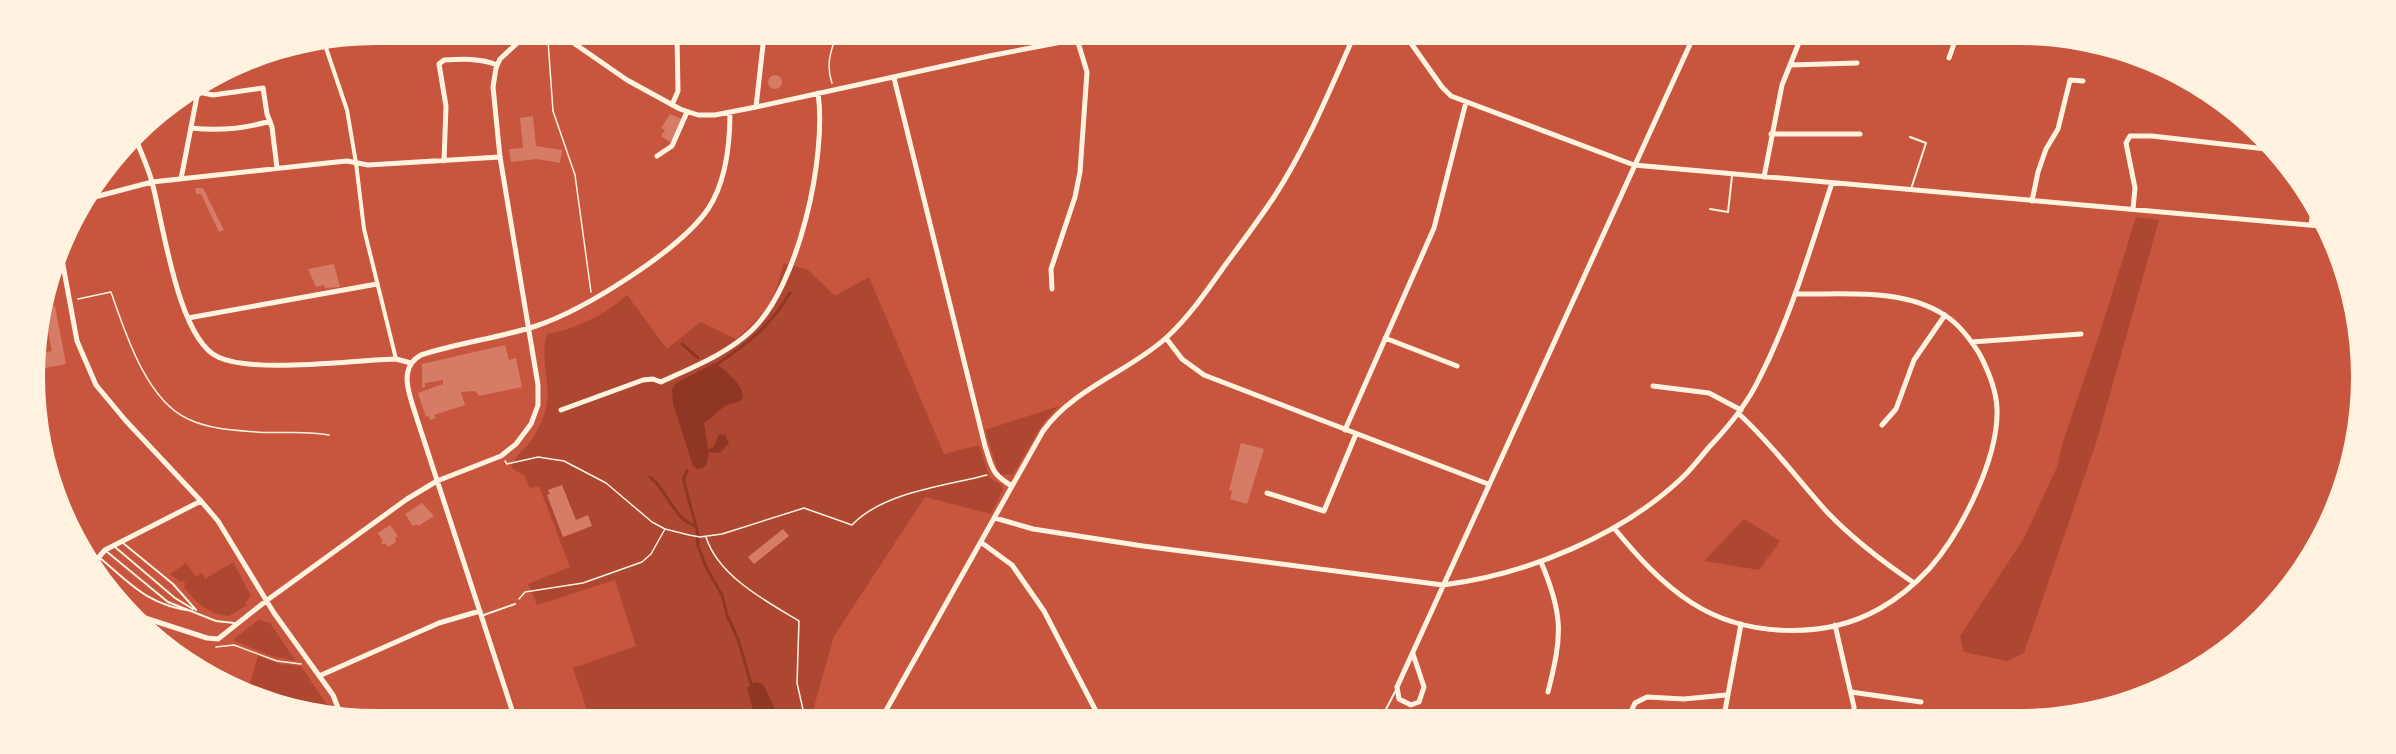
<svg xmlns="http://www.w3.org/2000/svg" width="2396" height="754" viewBox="0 0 2396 754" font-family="'Exo 2',sans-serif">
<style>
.green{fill:#ae4732}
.water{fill:#8f3625}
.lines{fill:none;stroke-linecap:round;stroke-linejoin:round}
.stream{stroke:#8f3625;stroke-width:3}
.building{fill:#d67c66}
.path{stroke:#fff3e0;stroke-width:1.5}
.service{stroke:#fff3e0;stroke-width:2}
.pedestrian{stroke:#fff3e0;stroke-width:4}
.minor{stroke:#fff3e0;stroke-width:5}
.rail{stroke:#e9b49f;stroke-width:3}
</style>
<rect width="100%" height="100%" fill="#c8553d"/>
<path class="green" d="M2136,217L2159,220L2097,440L2024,653L2007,661L1964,652L1960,636L2024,538L2058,465L2061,448L2100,332Z
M784,263L808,270L835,296L869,277L944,454L979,445L990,478L1000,484L1003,489L991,514L925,497L834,636L812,714L588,713L573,668L636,646L615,580L537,605L528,584L570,567L539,486L530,488L524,475L512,468C513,457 523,451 530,442C537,432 543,420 546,408C552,383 539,358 547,334C574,330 606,314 627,295L667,349L700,322L736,339C767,313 773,303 784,263Z
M1059,406L1043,423L1013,474L1001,475L998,471L985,430Z
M1744,519L1780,541L1759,570L1704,561Z
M233,562L251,596L245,603L247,605L229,616C210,615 194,602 184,586L186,584L182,580L180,582L170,574L186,563L196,577L202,573L205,579Z
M259,620L270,623L296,661L272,656L234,641L235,638Z
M258,656L280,664L301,666L331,711L249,686Z"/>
<path class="water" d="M715,363C723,368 750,390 741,400C738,403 731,403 727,405C719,409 712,418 704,423L708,449L714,447L719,434L725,435L729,443L720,453L709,452C706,461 710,468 697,469L693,466L673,404L672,389L676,383Z
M756,682L763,684L777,714H754L747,688Z"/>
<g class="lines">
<path class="stream" d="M682,344L698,358
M717,364C749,343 770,326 790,293
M687,471L684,477V482L697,530L698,546L707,569L722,595L727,615L738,639L752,687
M650,477C669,492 672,517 695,526"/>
</g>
<path class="building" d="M768 82a7 7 0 1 1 14 0a7 7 0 1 1-14 0Z
M670,114L682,119L677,133L670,142L661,136L665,130L661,128Z
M533,116L536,146L562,150L560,163L537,159L511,162L509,149L523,148L520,118Z
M195,188H203L224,230L219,232L201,194H196Z
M334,264L340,287L325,288L324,285L316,287L308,269Z
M55,306L66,364L40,369L39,354L52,351L44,311L45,308Z
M505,345L509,360L516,358L522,387L479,396L475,391L461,392L465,405L434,415L436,418L430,420L429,416L426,417L418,393L443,384V380L425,383V387L422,388V364Z
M1241,443L1264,449L1247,504L1230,499L1232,491L1229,490Z
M562,485L576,520L588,515L592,526L563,537L547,495L550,494L548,490Z
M422,503L434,516L418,526L417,524L413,526L405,514Z
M390,525L398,536L395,538L396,542L388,547L385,543L383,545L381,542L383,541L378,533Z
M783,529L789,536L754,564L748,557Z"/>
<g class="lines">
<path class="path" d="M548,41L553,111L575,175L591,292
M832,83C826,66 830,53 836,36
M78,299L111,292C125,332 146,400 188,419C209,429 232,430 256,432C279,434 306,430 329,435
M505,461L507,464L538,457L564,461L606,483L652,522L665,529L689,535L700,537L722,534L804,508L852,525C883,492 945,486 987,475
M706,537C718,576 766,601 799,621L797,683L804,714
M519,599L525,592L583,583L642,562L651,554L665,529
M216,647L234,645L277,661L301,664"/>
<path class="service" d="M1910,137L1926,143L1911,189
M1710,209L1728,212L1732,176
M123,543L173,584L196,610
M115,547L175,598L193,609
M106,551L168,602L216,621L234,623
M100,558C132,585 148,605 192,611
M481,616L515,604
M1383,715L1396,690"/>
<path class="pedestrian" d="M325,45L347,110L356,163L364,229L396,359"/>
<path class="minor" d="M530,35L537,38L544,35
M562,35L627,80L680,109L698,115H715L756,107L989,56L1088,37
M1408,39L1442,87L1451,96L1634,165L2320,226
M1949,58L1955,41
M1790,65L1857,63
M894,78L985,446C992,467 991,474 1012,486
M198,92L213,95L263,88L267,114L272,127L277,168
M672,105L678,91L677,36
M756,107L764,36
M191,128C218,131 244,129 270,121
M1771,134H1860
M136,139C141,153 148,167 152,182C163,223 178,339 218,357C254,374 353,360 396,359L411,363
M657,156L672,146L687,112
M444,161L446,106L439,64L444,60C462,59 480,58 497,65
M1764,177L1782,85L1800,40
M181,179L198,91
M91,198L152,182L327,163L347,161L368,165L500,157
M2032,201L2038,172L2046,149L2058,129L2070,80L2083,81
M2133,209L2135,188L2126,143L2130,136H2152L2266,149
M2311,225L2313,210
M61,254L77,341L96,385L126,421L201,501L218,521L274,613L333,695L340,713
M1052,289L1051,269L1075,197L1080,172L1087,72L1077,39
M188,318L377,284
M1166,338L1182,359L1204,375L1488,484
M1385,338L1457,366
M1972,342L2081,334
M1653,386L1709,393L1741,410
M561,410L643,380L653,379L661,382C693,367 727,354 752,330C799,285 827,156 818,93
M1739,414C1772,444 1798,480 1828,513C1854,540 1883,562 1914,583
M1882,425L1896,409L1914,360L1945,315
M1345,430L1434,228L1466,102
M1267,493L1324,511L1356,434
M995,518L1033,529L1143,546L1443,585C1526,575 1623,535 1684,476C1694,466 1702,455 1711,445C1730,425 1747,404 1759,379C1791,317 1810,249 1832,183
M1614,528C1637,556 1661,583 1692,603C1745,637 1824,640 1879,609C1897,599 1915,584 1929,569C1961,533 1999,458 1997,408C1996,388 1988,370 1979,353C1970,339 1960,325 1946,316C1903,287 1843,295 1795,294
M982,543L1012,565L1044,611L1098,715
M1541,562C1564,616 1562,636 1548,692
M96,571L99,557L105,550L201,501
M142,617L207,638L218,639L266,601L407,499L437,481L501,456L516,444L531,424L538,405V385L500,157L493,87L496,68L500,59L526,35
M1835,625L1854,707V716
M1413,654L1424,687L1419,702L1411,705L1399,699L1397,687L1692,40
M319,676L439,623L480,611
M1851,692L1921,702
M513,713L417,419C411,398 396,369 421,355C458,343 498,338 536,326C584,310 679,251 708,209C726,182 730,144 730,112
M884,714L1043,431C1073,389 1128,372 1166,338C1188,318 1206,292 1223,268C1240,245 1258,221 1274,197C1306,148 1329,92 1353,38
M1629,716L1635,703L1647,697L1684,699L1726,695
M1724,716L1741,624"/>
<path class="rail" d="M265,694L321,713"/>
</g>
<path d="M0 0H2396V754H0ZM377 45H2019A332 332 0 0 1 2351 377V377A332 332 0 0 1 2019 709H377A332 332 0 0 1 45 377V377A332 332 0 0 1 377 45Z" fill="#fff3e0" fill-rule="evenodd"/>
</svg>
